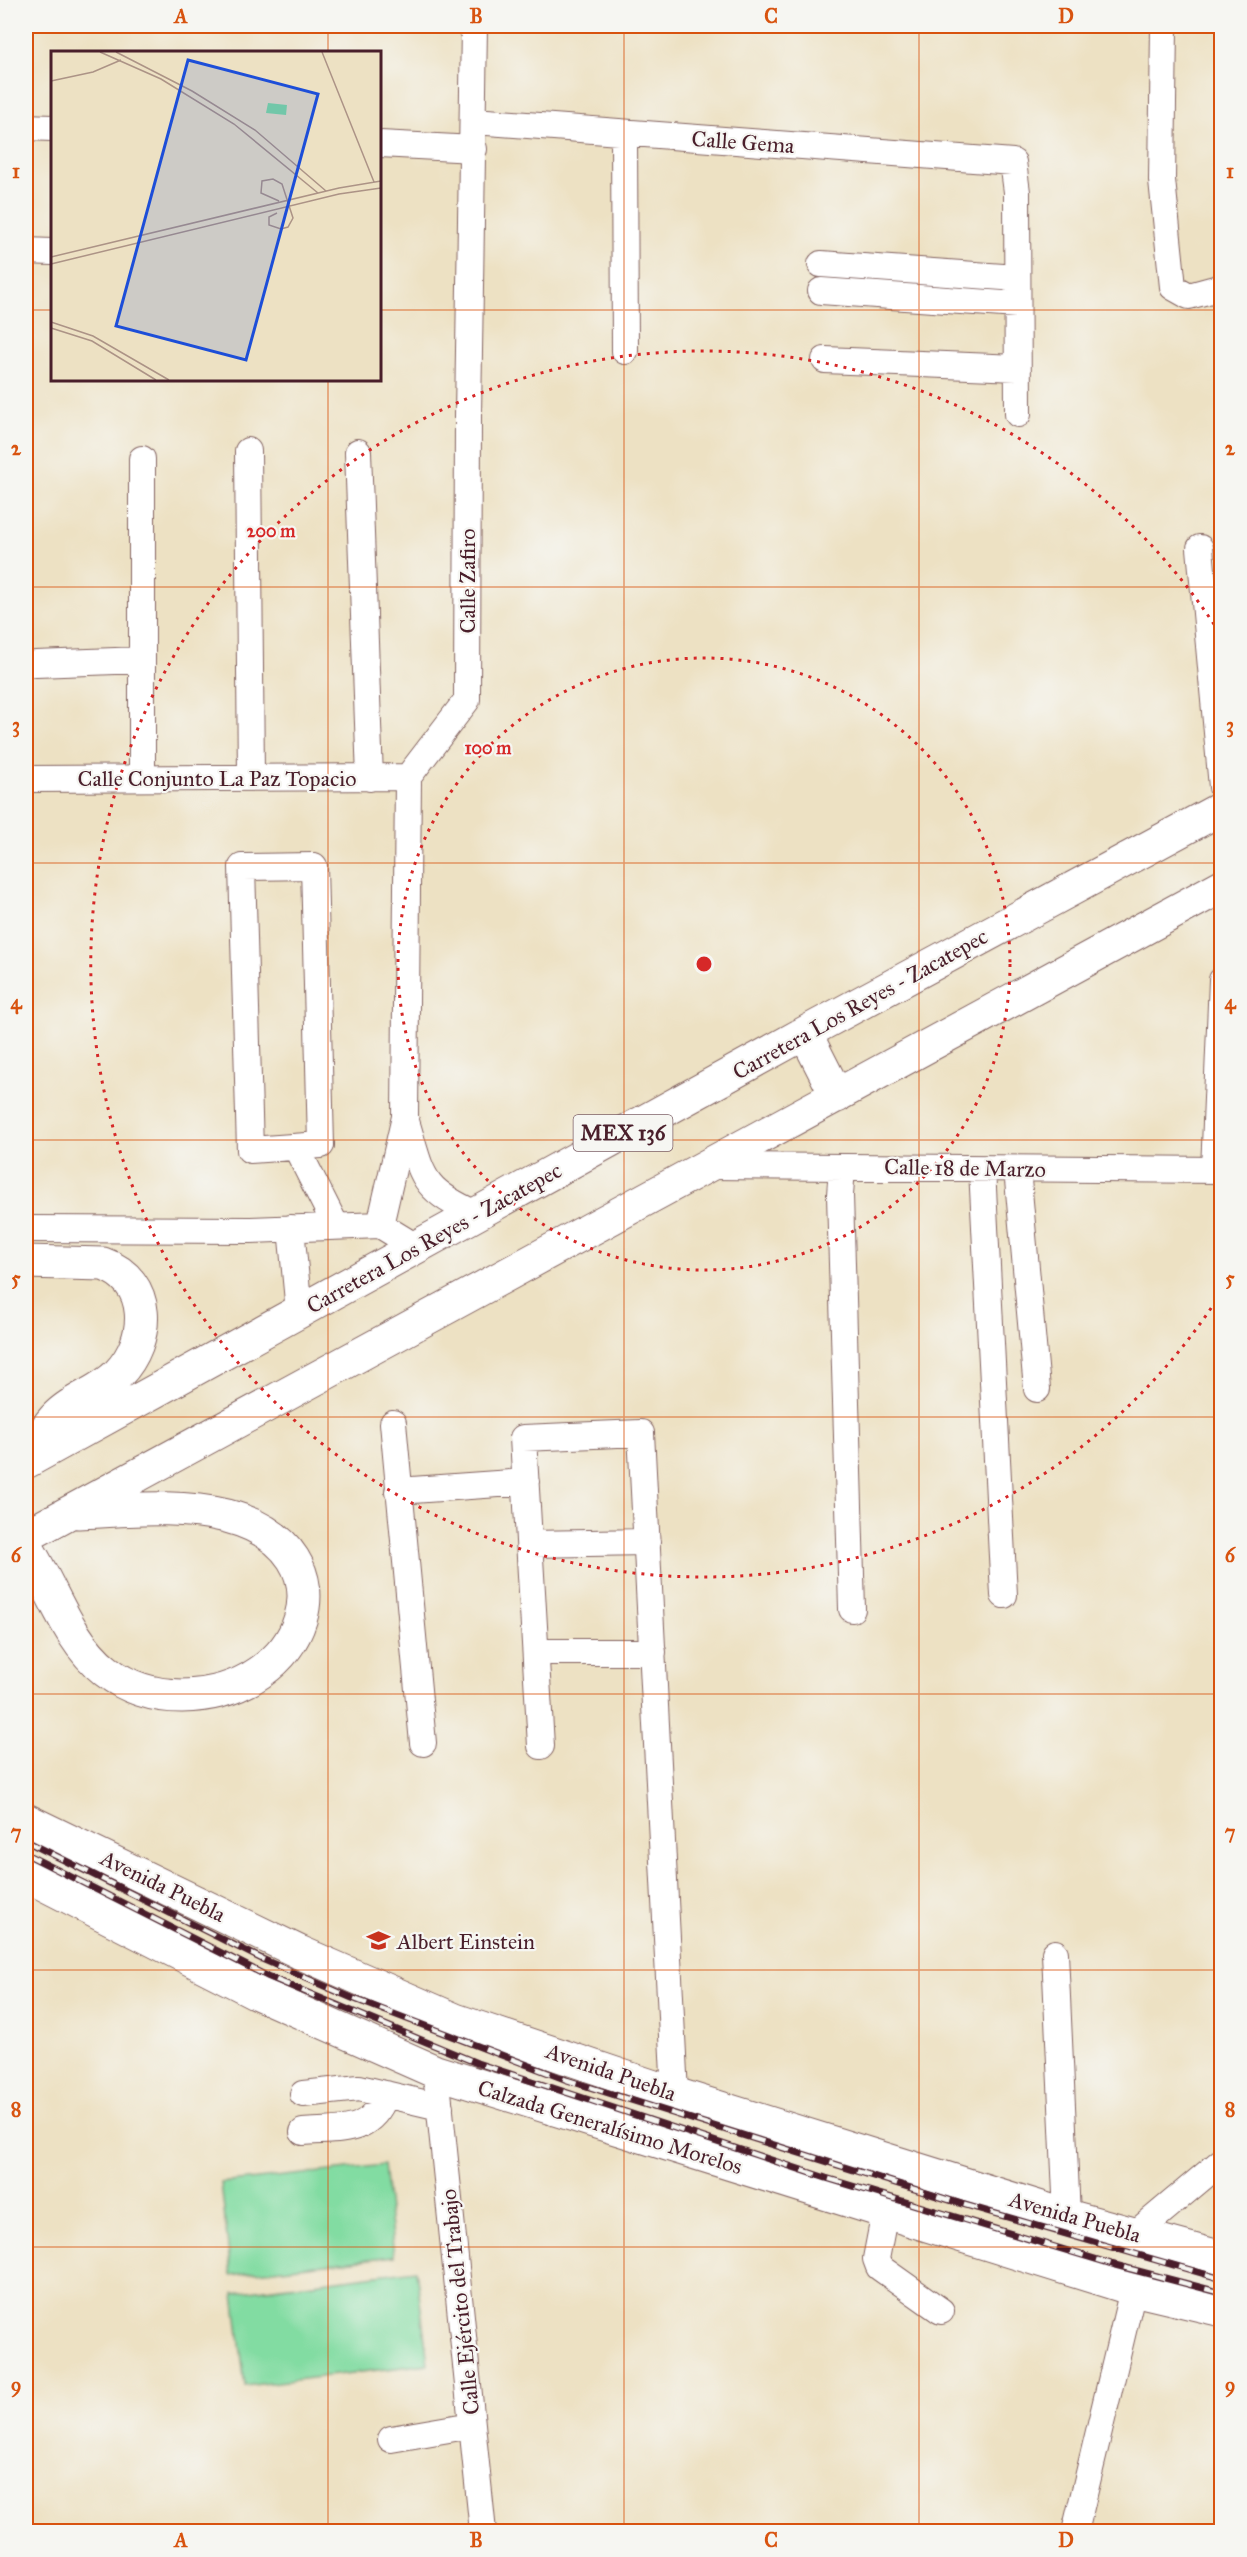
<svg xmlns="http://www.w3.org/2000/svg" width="1247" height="2557" viewBox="0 0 1247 2557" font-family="'IM FELL Great Primer',serif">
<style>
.green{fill:#82dca2;stroke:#667e66;stroke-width:1.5}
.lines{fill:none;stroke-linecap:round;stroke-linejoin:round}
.minor-casing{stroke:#836360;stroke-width:28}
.major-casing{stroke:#836360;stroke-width:35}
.minor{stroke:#fff;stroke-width:26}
.major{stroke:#fff;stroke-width:33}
.rail-casing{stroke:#4a1f2b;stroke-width:7}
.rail{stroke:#f6f6f2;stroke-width:4.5;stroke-dasharray:14;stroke-linecap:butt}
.grid{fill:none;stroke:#d8530f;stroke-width:1.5;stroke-opacity:0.55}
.ring{fill:none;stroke:#d62828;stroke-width:3;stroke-dasharray:3 6}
.labels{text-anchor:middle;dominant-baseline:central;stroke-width:4.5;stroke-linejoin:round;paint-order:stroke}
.shield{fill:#f6f6f2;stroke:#7e6067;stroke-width:1.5}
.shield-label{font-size:21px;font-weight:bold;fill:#4a1f2b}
.street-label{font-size:22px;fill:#4a1f2b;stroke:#f6f6f2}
.poi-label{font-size:22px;fill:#4a1f2b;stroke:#f6f6f2;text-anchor:start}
.inset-road{fill:none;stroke:#ac9386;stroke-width:1.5}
.view{fill:#1d4ed8;fill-opacity:0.15;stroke:#1d4ed8;stroke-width:3}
.inset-edge{fill:none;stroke:#4a1f2b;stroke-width:3}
.centre{fill:#d62828;stroke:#f6f6f2;stroke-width:3}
.ring-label{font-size:18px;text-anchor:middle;font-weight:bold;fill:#d62828;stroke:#f6f6f2;stroke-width:4.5;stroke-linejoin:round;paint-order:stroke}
.neatline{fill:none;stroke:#d8530f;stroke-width:2}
.grid-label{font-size:20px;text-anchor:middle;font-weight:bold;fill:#d8530f}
</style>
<rect width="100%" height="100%" fill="#f6f6f2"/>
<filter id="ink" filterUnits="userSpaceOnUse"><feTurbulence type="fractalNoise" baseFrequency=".0167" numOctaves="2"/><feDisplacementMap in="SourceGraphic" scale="12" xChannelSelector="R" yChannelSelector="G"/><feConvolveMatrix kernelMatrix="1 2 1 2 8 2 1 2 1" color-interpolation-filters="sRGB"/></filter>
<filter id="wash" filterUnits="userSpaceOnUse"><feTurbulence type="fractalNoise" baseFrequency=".008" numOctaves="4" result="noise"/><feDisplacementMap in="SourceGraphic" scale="24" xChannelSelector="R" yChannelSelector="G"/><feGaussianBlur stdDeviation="1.35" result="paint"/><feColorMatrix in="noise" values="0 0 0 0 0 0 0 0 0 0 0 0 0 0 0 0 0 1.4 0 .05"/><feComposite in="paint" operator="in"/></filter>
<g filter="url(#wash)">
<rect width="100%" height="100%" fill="#ede1c3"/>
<path class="green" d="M384,2165L394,2256L231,2275L221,2183Z
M416,2270L428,2364L245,2386L234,2293Z"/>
</g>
<g filter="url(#ink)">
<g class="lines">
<defs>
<path id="minor" d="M1164,26L1162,180L1173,287L1189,296L1222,287
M474,121L1013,162L1017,192L1018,414
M26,127L52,128
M624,133L625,351
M380,144L474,149
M26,251L52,252
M821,264L1017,278
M821,291L1017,305
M825,360L1017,368
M248,451L251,776
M358,452L370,778
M142,459V777
M1200,548L1222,787
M36,664L142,660
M26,779L408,777
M314,866L321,1145L250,1150L242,867Z
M405,1118C423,1175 418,1188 476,1214
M296,1147L336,1226
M708,1166L1222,1170
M842,1167L840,1195L852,1609
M982,1169L1004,1595
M1017,1169L1037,1389
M1214,1170L1222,980
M380,1225L405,1117L408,777L467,700L468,416L474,26
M291,1228L299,1312
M26,1229L251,1230L380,1225L416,1247
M393,1423L423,1743
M398,1491L526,1482
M530,1544L647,1542
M536,1652H653
M541,1746L523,1438L641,1433L675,2094
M1055,1953L1067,2216
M436,2072L483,2532
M303,2094L359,2088L440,2107
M303,2132C340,2129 371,2135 386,2094
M885,2212L876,2259L879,2267L941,2311
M1135,2234L1222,2161
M391,2439L472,2425
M1075,2532L1133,2289"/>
<path id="major" d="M805,1033L837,1096
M26,1262L103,1264C152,1281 151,1340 118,1374C100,1393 72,1399 54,1419C44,1430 36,1445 28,1457
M26,1462L805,1033L1222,808
M26,1536L1222,886
M26,1546C52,1587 67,1640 106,1671C128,1688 155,1696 182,1696C306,1695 359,1551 227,1516C178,1504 127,1510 78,1512
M26,1820L299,1952L455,2020L675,2094L1067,2216L1222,2258
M26,1875L255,1992L436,2072L1133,2289L1222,2310"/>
</defs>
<use href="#minor" class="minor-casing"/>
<use href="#major" class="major-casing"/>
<use href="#minor" class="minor"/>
<use href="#major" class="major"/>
<defs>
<path id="rail" d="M26,1841L262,1959L352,1998L567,2080L962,2204L1222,2279
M26,1854L267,1976L477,2063L826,2178L1115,2265L1222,2293"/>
</defs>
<use href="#rail" class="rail-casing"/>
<use href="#rail" class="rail"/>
</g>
</g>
<path class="grid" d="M328,26V52M624,26V2532M919,26V2532M26,310H52M380,310H1222M328,380V2532M26,587H1222M26,863H1222M26,1140H1222M26,1417H1222M26,1694H1222M26,1970H1222M26,2247H1222"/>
<g class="ring">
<circle cx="704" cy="964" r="306"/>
<path d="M1221 1293A613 613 0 1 1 1221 635"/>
</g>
<defs>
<symbol id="school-bare" viewBox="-9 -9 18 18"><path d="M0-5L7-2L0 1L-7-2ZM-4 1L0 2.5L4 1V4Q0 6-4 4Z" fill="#c8321e" stroke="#f6f6f2" stroke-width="2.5" paint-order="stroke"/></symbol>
</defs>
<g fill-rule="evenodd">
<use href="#school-bare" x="362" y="1924" width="33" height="33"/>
</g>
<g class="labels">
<rect class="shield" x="573.5" y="1115" width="99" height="36" rx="4.5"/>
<g class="shield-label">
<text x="623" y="1133">MEX 136</text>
</g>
<g class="street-label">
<text transform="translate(743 142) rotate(4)">Calle Gema</text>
<text transform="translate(467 581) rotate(-90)">Calle Zafiro</text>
<text x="217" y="778">Calle Conjunto La Paz Topacio</text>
<text transform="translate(860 1004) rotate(-29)">Carretera Los Reyes - Zacatepec</text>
<text transform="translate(965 1168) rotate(1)">Calle 18 de Marzo</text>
<text transform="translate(434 1238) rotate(-29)">Carretera Los Reyes - Zacatepec</text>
<text transform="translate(163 1886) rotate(26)">Avenida Puebla</text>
<text transform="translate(611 2072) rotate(19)">Avenida Puebla</text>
<text transform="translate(610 2127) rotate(17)">Calzada Generalísimo Morelos</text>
<text transform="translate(1075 2217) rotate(16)">Avenida Puebla</text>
<text transform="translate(460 2302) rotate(-96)">Calle Ejército del Trabajo</text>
</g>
<g class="poi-label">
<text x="397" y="1941">Albert Einstein</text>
</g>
</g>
<g transform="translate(51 51)">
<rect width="330" height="330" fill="#ede1c3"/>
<path d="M217,52L236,54L235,64L215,62Z" fill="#82dca2"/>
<path class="inset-road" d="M49,1L110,28L183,73L267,142M65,1L141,40L204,79L275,140M271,1L323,131M0,30L42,21L70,9M226,162L218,166V174L230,178L237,176L242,167L231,133L222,128L211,130L210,142L228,150M0,206L288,137L330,130M0,213L288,143L330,137M0,271L42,285L118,329M0,277L41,290L105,329"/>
<path class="view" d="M137,9L267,43L195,309L65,275Z"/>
<rect width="330" height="330" class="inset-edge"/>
</g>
<circle cx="704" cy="964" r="9" class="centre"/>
<g class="ring-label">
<text x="271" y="537">200 m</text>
<text x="488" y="754">100 m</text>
</g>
<rect width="1247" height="2557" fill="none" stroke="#f6f6f2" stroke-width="66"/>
<rect x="33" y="33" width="1181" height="2491" class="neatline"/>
<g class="grid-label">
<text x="181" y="23">A</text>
<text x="476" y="23">B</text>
<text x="771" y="23">C</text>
<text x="1066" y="23">D</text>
<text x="16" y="178">1</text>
<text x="1230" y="178">1</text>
<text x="16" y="455">2</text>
<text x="1230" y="455">2</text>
<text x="16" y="732">3</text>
<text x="1230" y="732">3</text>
<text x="16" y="1009">4</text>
<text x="1230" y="1009">4</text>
<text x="16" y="1285">5</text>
<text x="1230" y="1285">5</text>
<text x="16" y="1562">6</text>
<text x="1230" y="1562">6</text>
<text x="16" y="1839">7</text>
<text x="1230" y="1839">7</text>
<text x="16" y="2116">8</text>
<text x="1230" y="2116">8</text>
<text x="16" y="2392">9</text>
<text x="1230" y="2392">9</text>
<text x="181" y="2547">A</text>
<text x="476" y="2547">B</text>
<text x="771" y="2547">C</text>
<text x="1066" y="2547">D</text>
</g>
</svg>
